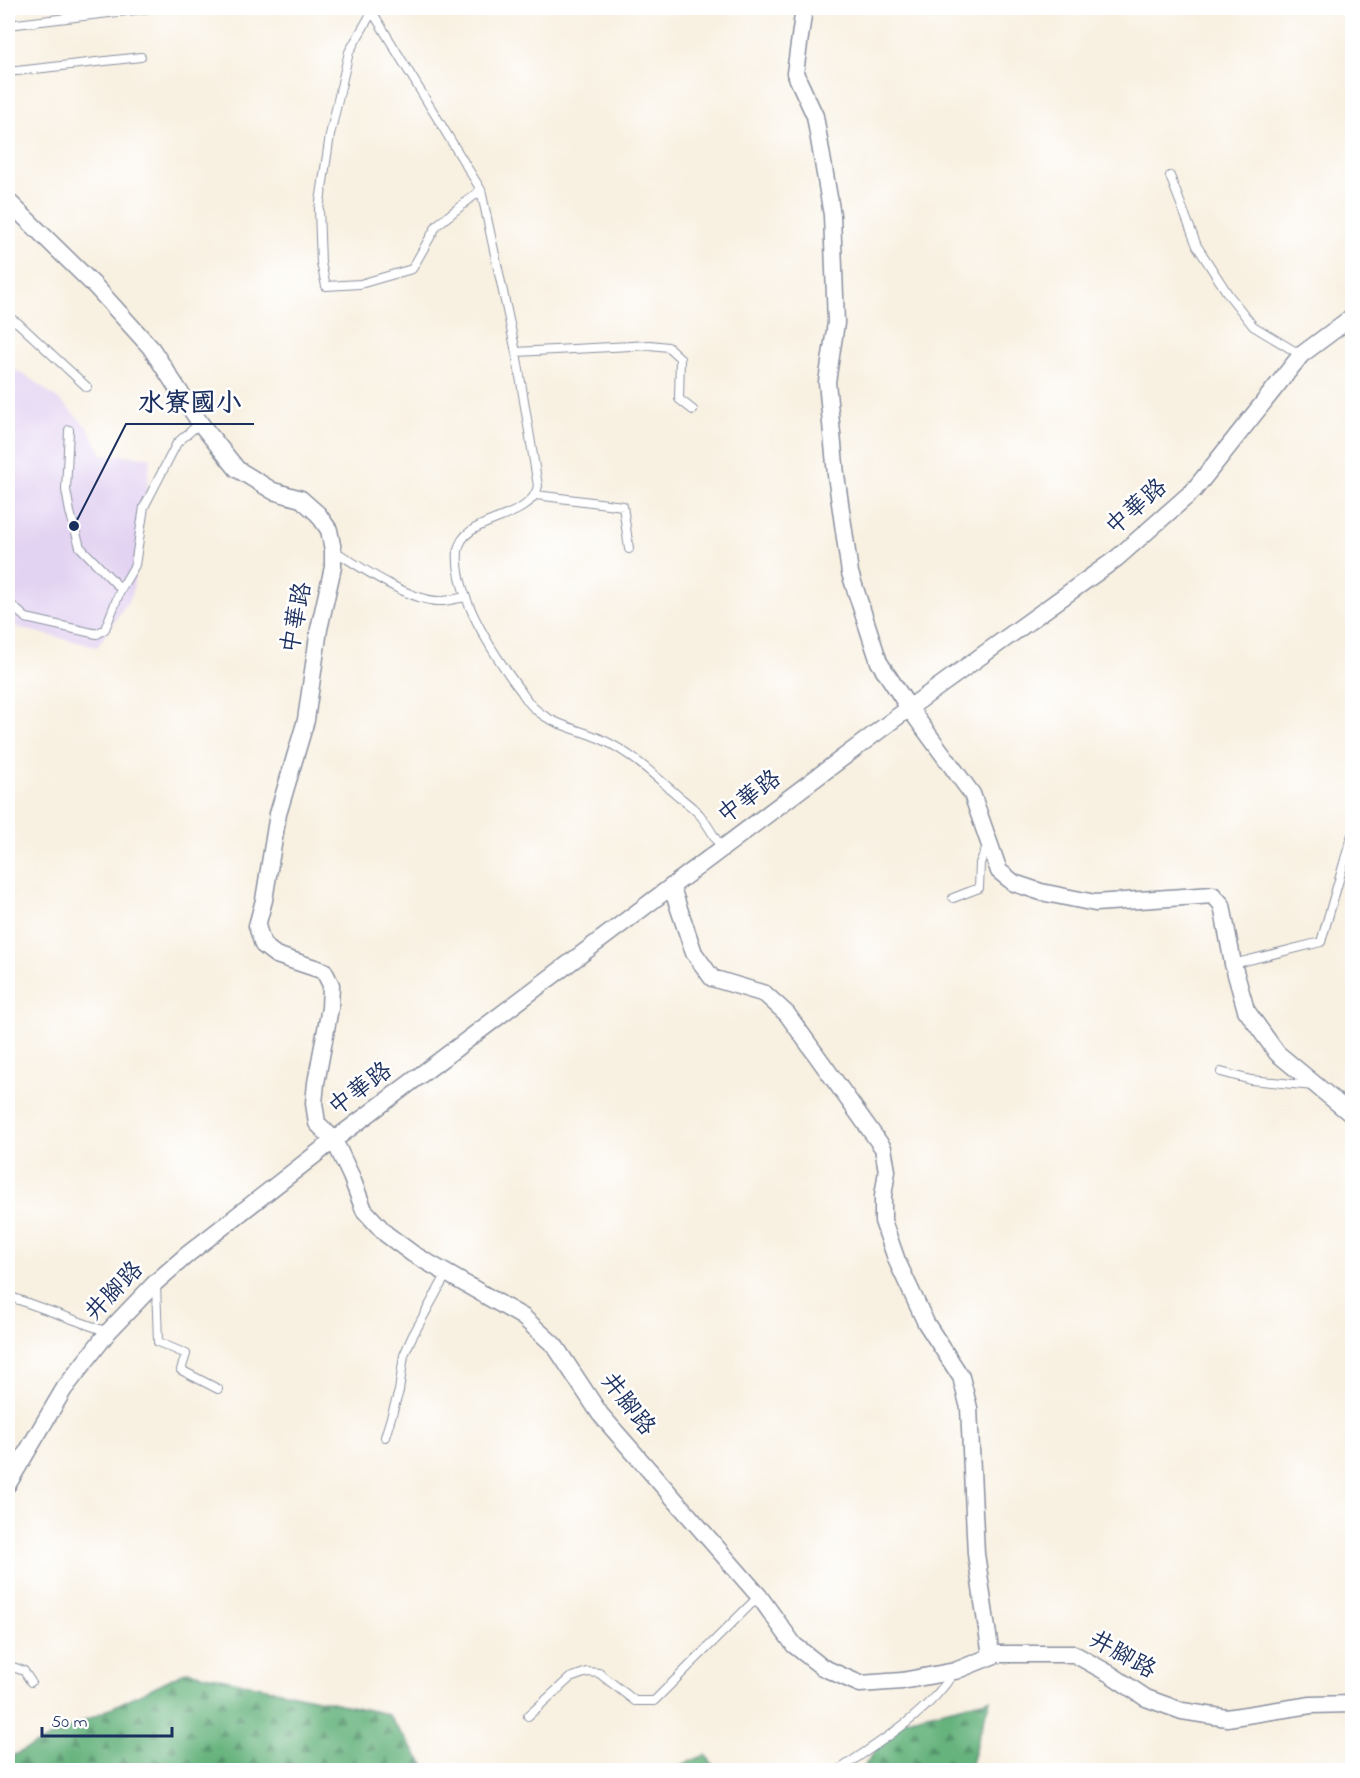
<svg xmlns="http://www.w3.org/2000/svg" width="1360" height="1778" viewBox="0 0 1360 1778" font-family="'Indie Flower','LXGW WenKai TC',sans-serif">
<style>
.built{fill:#e3d3f2}
.forest{fill:url(#forest-firs);stroke:#40716e;stroke-width:1.5}
.lines{fill:none;stroke-linecap:round;stroke-linejoin:round}
.service-casing{stroke:#8a909f;stroke-width:10}
.minor-casing{stroke:#8a909f;stroke-width:19}
.service{stroke:#fff;stroke-width:8}
.minor{stroke:#fff;stroke-width:16}
.labels{text-anchor:middle;dominant-baseline:central;stroke-width:5;stroke-linejoin:round;paint-order:stroke}
.street-label{font-size:24px;fill:#1b2f5e;stroke:#fff}
.leader{fill:none;stroke:#1b2f5e;stroke-width:2}
.callout-dot{fill:#1b2f5e;stroke:#fff;stroke-width:2}
.callout-label{font-size:26px;text-anchor:middle;font-weight:bold;fill:#1b2f5e;stroke:#fff;stroke-width:5;stroke-linejoin:round;paint-order:stroke}
</style>
<defs>
<pattern id="forest-firs" width="22" height="20" patternUnits="userSpaceOnUse" patternTransform="scale(1.5)"><rect width="22" height="20" fill="#66b37d"/><path d="M5 1l3.5 6h-7zM16 11l3.5 6h-7z" fill="#53926a"/></pattern>
</defs>
<rect width="100%" height="100%" fill="#fff"/>
<filter id="ink" filterUnits="userSpaceOnUse"><feTurbulence type="fractalNoise" baseFrequency=".0167" numOctaves="2"/><feDisplacementMap in="SourceGraphic" scale="12" xChannelSelector="R" yChannelSelector="G"/><feConvolveMatrix kernelMatrix="1 2 1 2 8 2 1 2 1" color-interpolation-filters="sRGB"/></filter>
<filter id="wash" filterUnits="userSpaceOnUse"><feTurbulence type="fractalNoise" baseFrequency=".008" numOctaves="4" result="noise"/><feDisplacementMap in="SourceGraphic" scale="24" xChannelSelector="R" yChannelSelector="G"/><feGaussianBlur stdDeviation="1.35" result="paint"/><feColorMatrix in="noise" values="0 0 0 0 0 0 0 0 0 0 0 0 0 0 0 0 0 1.4 0 .05"/><feComposite in="paint" operator="in"/></filter>
<g filter="url(#wash)">
<rect width="100%" height="100%" fill="#f8f0e0"/>
<path class="built" d="M8,366L36,382L66,406L88,428L102,454L151,457L132,595L97,647L16,627L8,613Z"/>
<path class="forest" d="M187,1671L387,1714L428,1770H8V1758Z
M990,1699L969,1770H862L894,1722Z
M706,1755L716,1770H669Z"/>
</g>
<g filter="url(#ink)">
<g class="lines">
<defs>
<path id="service" d="M370,8L481,190L516,352L538,486C530,523 462,515 458,551C454,594 493,653 517,686C523,693 527,702 534,708C553,726 580,729 603,740C631,753 653,774 676,794C684,801 693,807 700,815C708,825 715,838 722,849
M372,12L349,52L330,135L319,209L321,263L326,286L360,284L412,269L437,225L481,190
M8,25L151,8
M8,72L141,57
M1170,176L1197,246L1228,294L1253,326L1301,355
M8,317L18,323L87,387
M516,352L650,345L668,347L680,358L679,399L693,410
M536,495L623,506L629,549
M333,550C359,566 408,600 438,601C447,602 457,598 466,597
M121,589L135,565L144,507L177,443L200,423
M8,602L26,618L97,634L105,629L121,589L80,547L70,512L66,490L69,430
M953,898L979,888L980,863L988,845
M1233,964L1321,942L1352,835
M1221,1072L1251,1080L1314,1086
M156,1284L158,1342L186,1354L181,1370L218,1389
M8,1296L108,1332
M385,1437L399,1391L404,1355L412,1337L446,1275
M8,1668L10,1666L24,1671L31,1682
M528,1716L570,1678L587,1672L599,1673L635,1701H654L759,1596
M839,1770C880,1741 927,1715 954,1672"/>
<path id="minor" d="M804,8L795,73L815,116L832,215L836,323L827,382L836,475L850,573L879,662L909,708L972,794L999,871L1014,883L1041,892L1095,903L1213,895L1222,905L1233,964L1246,1010L1277,1053L1352,1115
M8,201L96,287L151,348L200,423L237,469L273,491L301,499L318,514L329,530L333,550V567L319,629L306,720L278,814L264,900L257,926L263,945L276,955L324,971L331,985L330,1008L316,1083L314,1103L317,1123L334,1140L351,1176L364,1210L386,1234L413,1254L523,1317L555,1346L600,1414L759,1596L794,1645L822,1667L860,1684L902,1681L955,1671L997,1654H1074L1110,1674L1146,1698L1182,1711L1227,1718L1311,1705L1352,1704
M672,888L694,953L712,978L765,994L787,1014L883,1148L887,1171L883,1196V1221L897,1261L926,1323L961,1377L969,1408L976,1554L991,1656
M8,1484L64,1389L108,1332L156,1282L188,1254L334,1140L909,708L1117,558L1194,490L1301,355L1352,317"/>
</defs>
<use href="#service" class="service-casing"/>
<use href="#minor" class="minor-casing"/>
<use href="#service" class="service"/>
<use href="#minor" class="minor"/>
</g>
</g>
<g class="labels">
<g class="street-label">
<text transform="translate(1137 508) rotate(-41)">中華路</text>
<text transform="translate(298 618) rotate(-79)">中華路</text>
<text transform="translate(750 798) rotate(-37)">中華路</text>
<text transform="translate(361 1090) rotate(-37)">中華路</text>
<text transform="translate(115 1292) rotate(-46)">井腳路</text>
<text transform="translate(627 1405) rotate(52)">井腳路</text>
<text transform="translate(1122 1656) rotate(29)">井腳路</text>
</g>
</g>
<path class="leader" d="M74 526L126 424H254"/>
<circle class="callout-dot" cx="74" cy="526" r="6"/>
<g class="callout-label">
<text x="190" y="411">水寮國小</text>
</g>
<rect width="1360" height="1778" fill="none" stroke="#fff" stroke-width="30"/>
<path d="M42 1727v9h130v-9" fill="none" stroke="#1b2f5e" stroke-width="3"/>
<text x="51" y="1727" font-size="18" fill="#1b2f5e" stroke="#ffffff" stroke-width="4.5" paint-order="stroke">50 m</text>
</svg>
